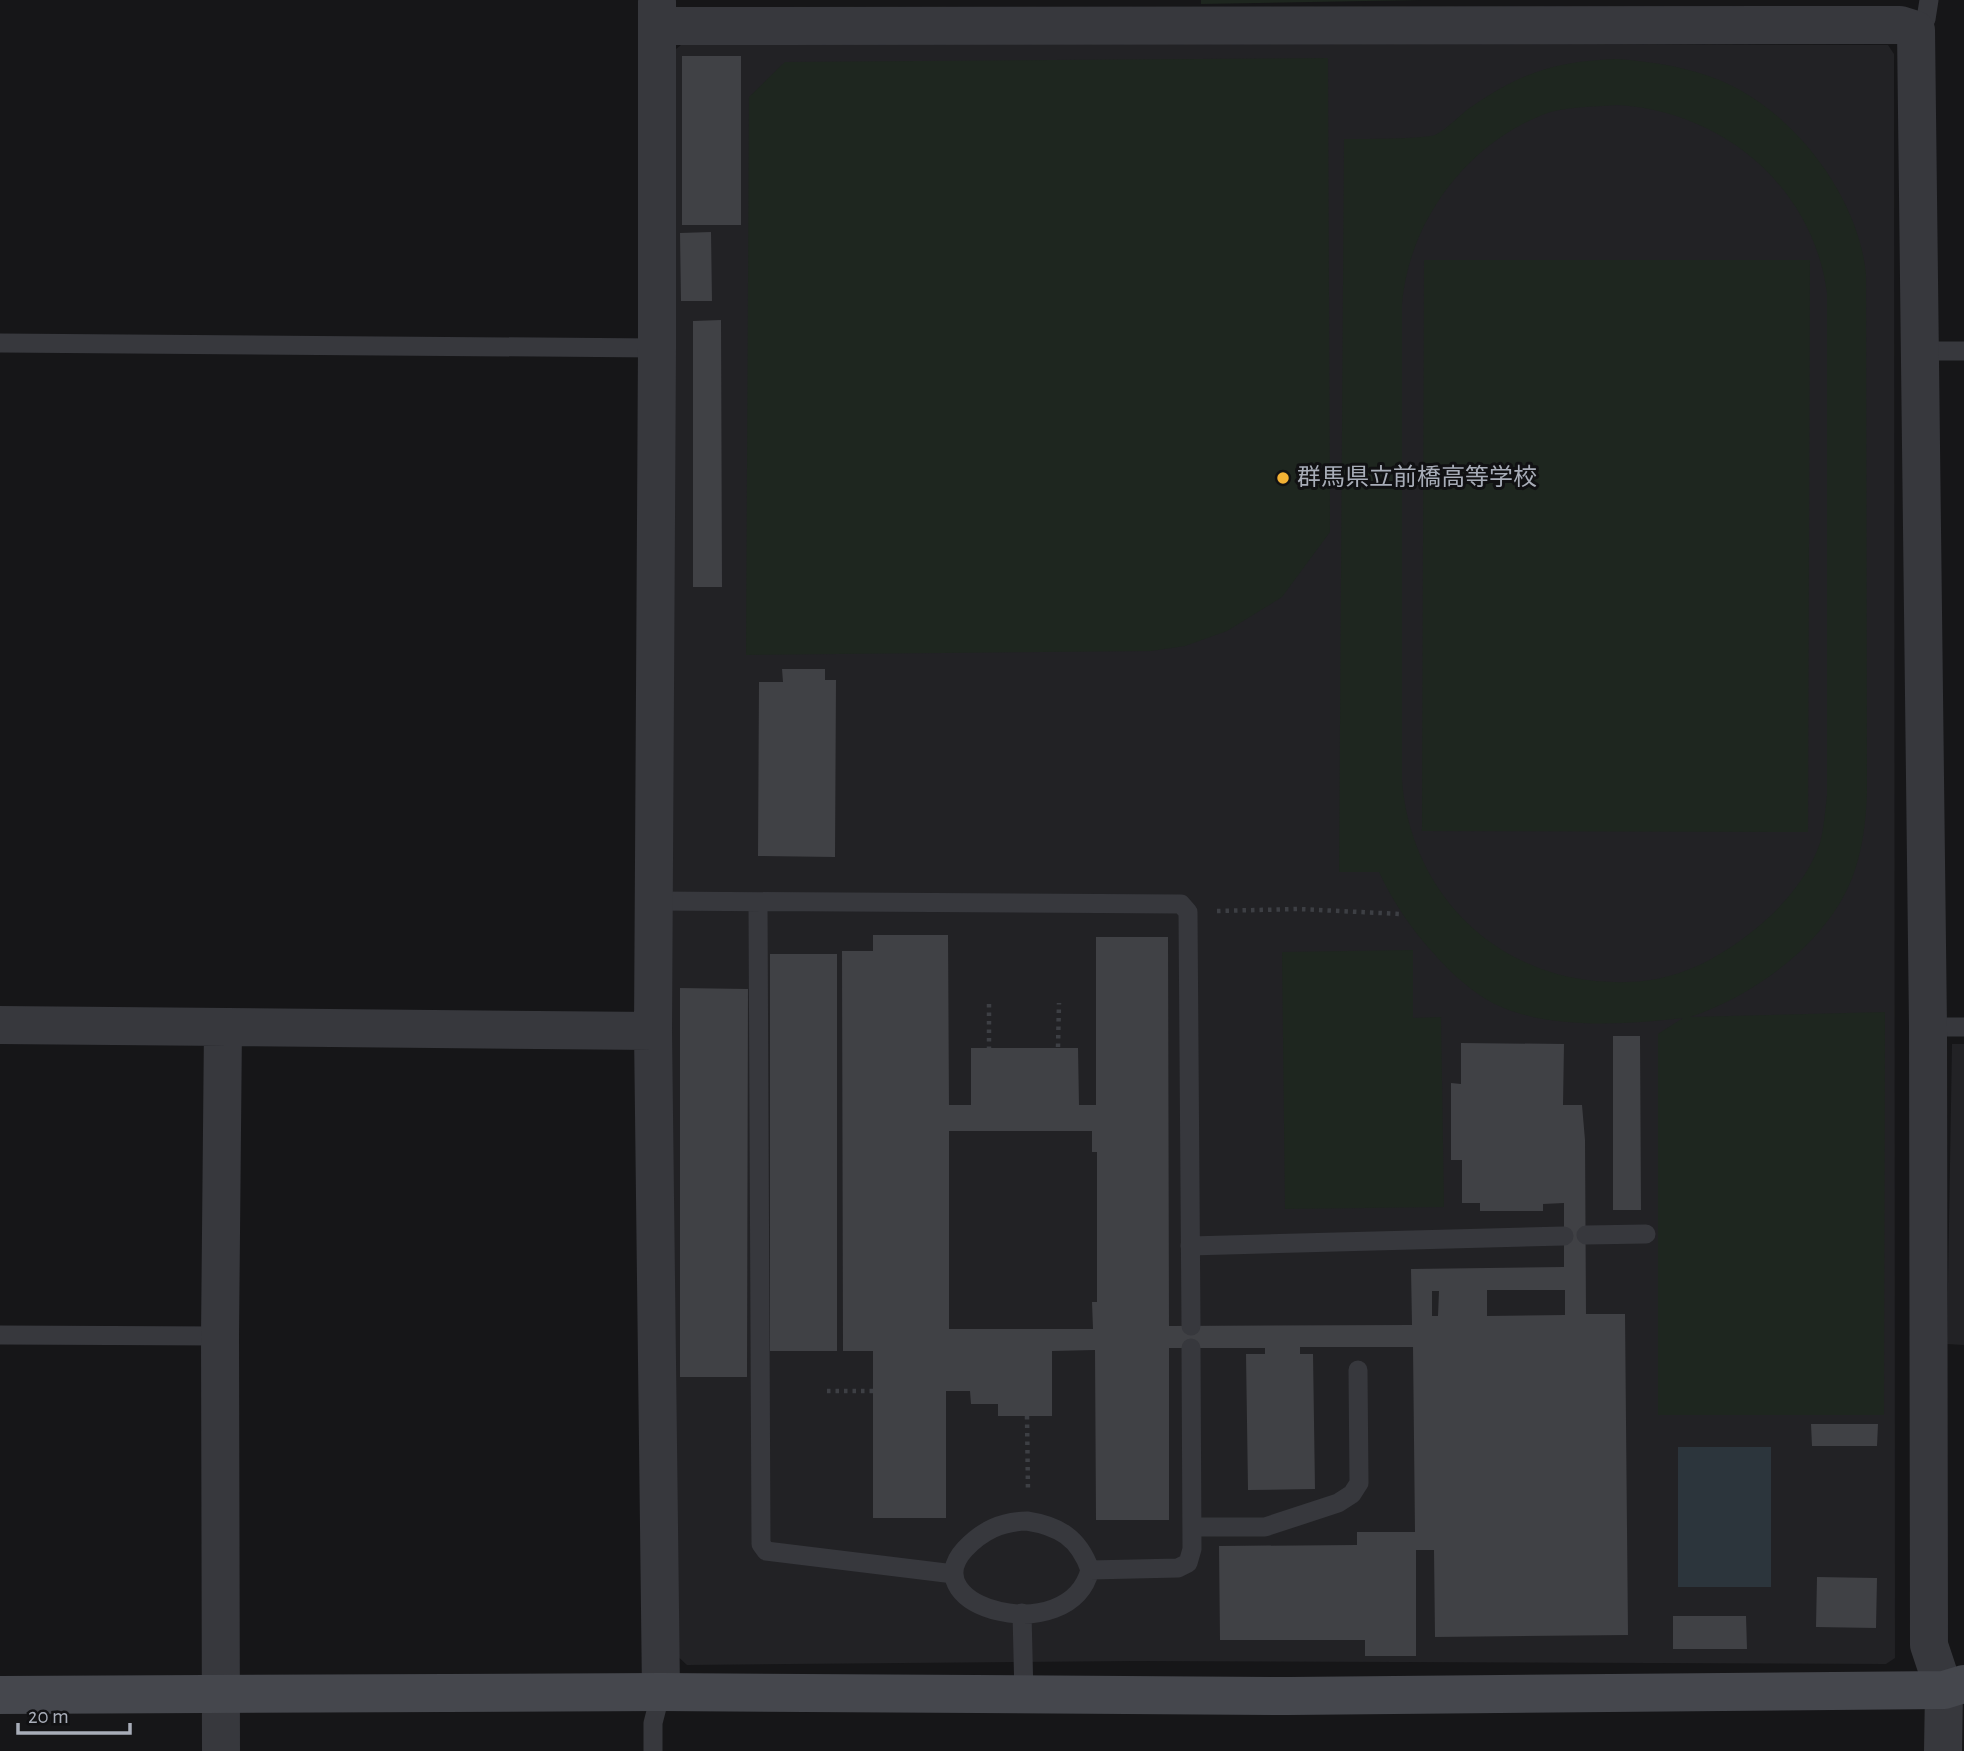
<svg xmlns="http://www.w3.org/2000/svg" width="1964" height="1751" viewBox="0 0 1964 1751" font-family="'Alegreya Sans','Noto Sans JP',sans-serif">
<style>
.built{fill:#222225}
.green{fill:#1e261f;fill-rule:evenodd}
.water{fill:#2c353c}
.building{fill:#404145;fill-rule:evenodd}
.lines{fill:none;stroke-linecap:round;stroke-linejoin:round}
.path{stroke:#3d3f44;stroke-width:4.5;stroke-dasharray:3.5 5;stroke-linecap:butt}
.lane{stroke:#37383d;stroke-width:19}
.street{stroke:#37383d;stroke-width:38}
.secondary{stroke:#45474d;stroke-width:38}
.poi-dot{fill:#f2b134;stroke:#111113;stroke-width:2.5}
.labels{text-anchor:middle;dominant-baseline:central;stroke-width:6;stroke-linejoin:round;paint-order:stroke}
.poi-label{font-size:24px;fill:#a8adb8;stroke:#111113;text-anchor:start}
</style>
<rect width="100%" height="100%" fill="#161618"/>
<path class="built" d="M686,41L1888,45L1894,54L1895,1658L1886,1664L1135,1661L687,1665L672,1651L671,53Z
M1952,1044H1964V1345L1947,1344Z"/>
<path class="green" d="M1201,0H1422L1201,4Z
M1328,58L1330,532L1282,597L1227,631L1185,646L1151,651L746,655L749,97L785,62Z
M1616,59C1658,62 1702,69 1740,90C1803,125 1859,202 1866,274L1867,793C1866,820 1863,847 1854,873C1830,941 1756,995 1690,1017L1885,1012L1884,1415H1658V1034L1683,1018C1624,1025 1536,1031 1484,998C1466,986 1450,972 1436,956C1412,930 1394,904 1379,872H1339L1344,139C1359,139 1425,139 1435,135C1449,128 1461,113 1474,105C1521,72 1559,61 1616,59ZM1617,105C1723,111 1813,187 1827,293V796C1825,811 1824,828 1820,843C1808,879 1778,912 1749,934C1726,952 1697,969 1669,976C1645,983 1619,983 1595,981C1487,970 1410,887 1402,780V304C1409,222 1465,146 1542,115C1564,106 1593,107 1617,105Z
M1424,260H1810L1808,832L1422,831Z
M1413,950V1018L1441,1017L1444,1207L1285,1209L1282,952Z"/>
<path class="water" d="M1678,1447H1771V1587H1678Z"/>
<path class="building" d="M682,56H741V225H682Z
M711,232L712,301H681L680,233Z
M721,320L722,587H693V321Z
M782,669H825V680H836L835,857L758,856L759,682H783Z
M873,935H948L949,1105H971V1048H1078L1079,1105H1096V937H1168L1169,1326L1412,1325L1411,1269L1564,1267V1203L1543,1204V1211H1480V1203H1462V1160H1451V1083L1461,1084V1043L1564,1044L1563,1105H1582L1585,1140L1586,1314H1625L1628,1635L1435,1637L1434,1550H1416V1656H1365V1640H1220L1219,1546L1357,1545V1532H1415L1413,1347H1300V1354H1313L1315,1489L1248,1490L1246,1354H1265V1348H1169V1520H1096L1095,1350L1052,1351V1416H998V1404H971L970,1391H946V1518H873V1351H843L842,951H873ZM949,1131H1092V1152H1097V1302H1092L1093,1329H949ZM1487,1290H1565V1315L1487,1316ZM1432,1291H1439L1438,1316H1432Z
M770,954H837V1351H770Z
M680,988L748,989L747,1377H680Z
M1613,1036H1640L1641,1210H1613Z
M1811,1424H1878L1877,1446H1812Z
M1817,1577L1877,1578L1876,1628L1816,1627Z
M1673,1616H1746L1747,1649H1673Z"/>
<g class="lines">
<path class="path" d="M1217,911L1298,909L1401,914
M989,1004V1048
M1058,1047L1059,1003
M827,1391H873
M1027,1416L1028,1492"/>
<path class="lane" d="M1916,30L1926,19L1929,0
M0,343L657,348
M1921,351H1964
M654,901L1181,904L1188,912L1191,1326
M758,902L761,1544L766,1551L954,1574
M1928,1027H1964
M1586,1235L1646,1234
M1190,1246L1564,1236
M0,1335L220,1336
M1027,1521C1059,1526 1079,1538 1090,1570C1069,1650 911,1607 965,1549C983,1530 1001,1522 1027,1521Z
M1192,1527H1265L1338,1503L1352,1494L1359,1483L1358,1370
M1090,1570L1178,1568L1188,1563L1192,1549L1191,1348
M1022,1613L1024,1696
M653,1751V1723L661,1692"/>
<path class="street" d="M657,2V348L653,1031L661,1692
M657,26L1900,25L1916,30L1928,1027L1929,1645L1944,1690L1943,1751
M0,1025L653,1031
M221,1751L220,1336L223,1027"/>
<path class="secondary" d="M0,1695L661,1692L1289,1696L1944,1690L1964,1684"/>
</g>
<circle class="poi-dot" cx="1283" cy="478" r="7"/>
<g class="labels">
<g class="poi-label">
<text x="1297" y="478">群馬県立前橋高等学校</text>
</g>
</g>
<path d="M18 1723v10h112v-10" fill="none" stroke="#a8adb8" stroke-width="3.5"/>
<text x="28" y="1723" font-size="21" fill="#a8adb8" stroke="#111113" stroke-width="5" paint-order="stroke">20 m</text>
</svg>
